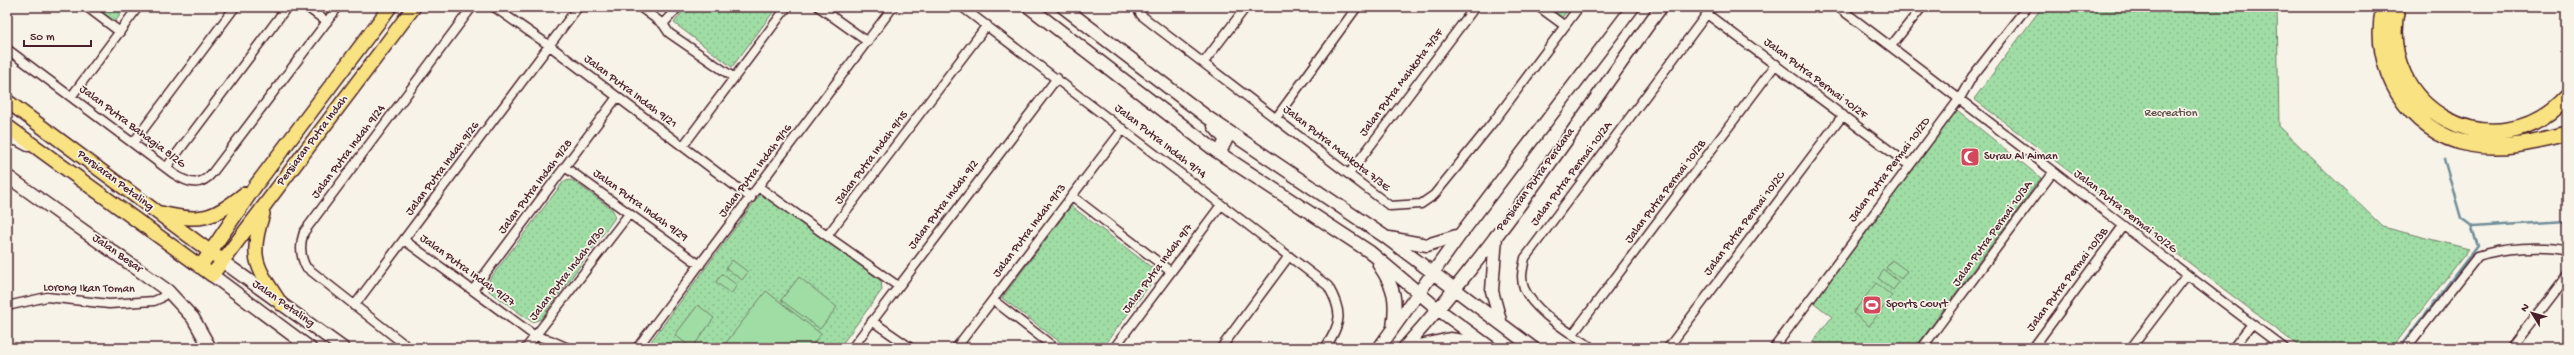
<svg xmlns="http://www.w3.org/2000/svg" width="2574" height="355" viewBox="0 0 2574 355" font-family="'Gochi Hand',sans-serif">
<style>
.grass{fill:url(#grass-dots);stroke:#747e68}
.pitch{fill:#9fdda5;stroke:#747e68}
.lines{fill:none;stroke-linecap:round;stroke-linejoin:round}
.stream{stroke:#6f8d9a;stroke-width:2.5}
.street-casing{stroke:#4a1f2b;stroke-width:11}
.secondary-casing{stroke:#4a1f2b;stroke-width:15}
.primary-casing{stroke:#4a1f2b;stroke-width:16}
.highway-casing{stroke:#4a1f2b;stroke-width:18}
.street{stroke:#f7f3e8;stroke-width:8}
.secondary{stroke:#f7f3e8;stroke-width:12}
.primary{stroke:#f8e281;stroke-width:13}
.highway{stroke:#f8e281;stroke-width:15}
.labels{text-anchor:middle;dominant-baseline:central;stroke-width:3.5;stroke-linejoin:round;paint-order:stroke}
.street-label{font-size:12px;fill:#4a1f2b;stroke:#f7f3e8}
.park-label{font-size:12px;fill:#5f4e4a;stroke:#f7f3e8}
.poi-label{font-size:12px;fill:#4a1f2b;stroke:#f7f3e8;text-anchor:start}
</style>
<defs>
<pattern id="grass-dots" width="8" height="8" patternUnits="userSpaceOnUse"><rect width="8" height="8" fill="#9fdda5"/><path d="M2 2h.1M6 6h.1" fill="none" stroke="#8abd8e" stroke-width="1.8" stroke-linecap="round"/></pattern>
</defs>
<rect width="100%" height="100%" fill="#f7f3e8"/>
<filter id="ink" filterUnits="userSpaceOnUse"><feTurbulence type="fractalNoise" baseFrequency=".025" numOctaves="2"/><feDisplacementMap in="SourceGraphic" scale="8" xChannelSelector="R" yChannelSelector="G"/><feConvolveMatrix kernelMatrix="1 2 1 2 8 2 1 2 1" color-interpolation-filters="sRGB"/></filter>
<g filter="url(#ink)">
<path class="grass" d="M95,7H126L115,22Z
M686,7H777L732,67L674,23Z
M1542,7H1570L1560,20Z
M2042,7H2277L2279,126L2383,227L2469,249L2392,348H2301L1974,99Z
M1957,110L2041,178L1915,348H1822L1813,341L1832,317L1813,302Z
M572,180L612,209L615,215L614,219L541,319L532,322L489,291V280L564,181Z
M762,192L881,281L882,290L839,348H646Z
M1071,206L1159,273L1102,348H1068L1002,298Z"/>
<path class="pitch" d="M732,260L748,272L742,280L726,268Z
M1892,260L1907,271L1901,279L1886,268Z
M1884,270L1899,282L1893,290L1878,278Z
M722,274L737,285L731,294L716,282Z
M799,277L837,307L820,329L781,300Z
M1876,283L1892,296L1869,326L1853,313Z
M766,291L821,334L810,348H722Z
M698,305L714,318L692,348L675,335Z"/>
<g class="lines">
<path class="stream" d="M2444,159L2461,218L2473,227L2567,221
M2399,348L2478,245L2471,226"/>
<defs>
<path id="street" d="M87,7L120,32
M307,7L327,22
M494,7L550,46L751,198
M640,7L663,24L669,33L733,77
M819,7L868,42
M962,7L1328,286C1343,312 1342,323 1325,348
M1137,7L1141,15L1155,26L1390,206L1421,204L1434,195L1494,121L1579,7
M1539,7L1565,26
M1838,7C1988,119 2134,236 2284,348
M1707,14L1909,165
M663,24L678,7
M1891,46L1922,7
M7,49L174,174C189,184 201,187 213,172L338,7
M1204,62L1246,7
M71,97L138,7
M1276,118L1357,7
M133,143L235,7
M683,146L787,7
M565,167L700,265
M166,168L287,7
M1349,174L1475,7
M759,187L827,236
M1072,196L1170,271
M404,240L535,336L550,340L568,348
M898,286L827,236L987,25
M473,290L617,97
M993,300L1055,348
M7,306L47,297L109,304L154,301L161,298L168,291
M354,306L578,7
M872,321L911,348
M1573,334L1776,64
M409,348L306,267C300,256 300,243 304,232L472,7
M526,348L629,214
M637,348L893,7
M852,348L1057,78
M956,348L1123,129
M1114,348L1221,205
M1221,348L1289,256
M1592,348C1571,333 1534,312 1524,288C1520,278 1523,268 1525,258L1712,7
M1668,348L1843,115
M1774,348L1960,98L1972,77L2027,7
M1922,348L2053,172
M2033,348L2123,226
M2131,348L2186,276
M2233,348L2252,324
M2406,348L2478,256C2501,248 2543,245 2567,251
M2511,348L2567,275"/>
<path id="secondary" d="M1029,7L1216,151L1370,252L1439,310L1491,348
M1063,7L1207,117L1384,236L1533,348
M1214,126L1226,140L1222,148L1216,151
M7,139H17L28,145
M7,176L168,291L193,318L210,348
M1496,236L1492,291L1501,324
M1389,238L1427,245L1460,235
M222,261L343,348
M1379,265C1395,288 1397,300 1393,328
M212,275L310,348
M1379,348L1460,235L1633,7
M1404,348C1499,243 1578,122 1661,7
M1411,348L1450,339L1483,344"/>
<path id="primary" d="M7,101L216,256
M7,126L212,275L414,7
M161,213C202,223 212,219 244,194
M263,214C248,259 257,267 281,304
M200,267L256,185L390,7"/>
<path id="highway" d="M2384,7C2370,66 2408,133 2470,144C2502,150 2536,142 2567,134
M2397,7C2374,109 2496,175 2567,97"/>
</defs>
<use href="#street" class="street-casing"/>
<use href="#secondary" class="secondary-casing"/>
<use href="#primary" class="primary-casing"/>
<use href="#highway" class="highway-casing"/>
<use href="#street" class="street"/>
<use href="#secondary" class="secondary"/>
<use href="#primary" class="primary"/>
<use href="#highway" class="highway"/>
</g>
</g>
<defs>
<symbol id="mosque-square" viewBox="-11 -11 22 22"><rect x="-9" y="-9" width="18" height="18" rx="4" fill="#d1495b" stroke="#f7f3e8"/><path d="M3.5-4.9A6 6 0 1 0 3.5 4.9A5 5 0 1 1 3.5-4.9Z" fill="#fff"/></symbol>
<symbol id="stadium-square" viewBox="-11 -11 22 22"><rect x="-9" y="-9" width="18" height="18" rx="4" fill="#d1495b" stroke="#f7f3e8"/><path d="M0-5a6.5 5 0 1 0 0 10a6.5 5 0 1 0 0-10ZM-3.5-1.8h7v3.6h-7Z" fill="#fff"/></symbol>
</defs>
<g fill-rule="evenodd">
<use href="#mosque-square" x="1959" y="146" width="22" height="22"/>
<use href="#stadium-square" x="1861" y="294" width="22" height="22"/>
</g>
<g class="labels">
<g class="street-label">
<text transform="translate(1815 79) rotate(37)">Jalan Putra Permai 10/2F</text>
<text transform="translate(1402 83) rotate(-53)">Jalan Putra Mahkota 7/3F</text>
<text transform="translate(630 92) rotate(37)">Jalan Putra Indah 9/21</text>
<text transform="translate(132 127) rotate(37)">Jalan Putra Bahagia 8/2G</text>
<text transform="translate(313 141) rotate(-53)">Persiaran Putra Indah</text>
<text transform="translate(1160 142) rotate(38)">Jalan Putra Indah 9/14</text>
<text transform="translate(1336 149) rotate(38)">Jalan Putra Mahkota 7/3E</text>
<text transform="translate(349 152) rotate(-53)">Jalan Putra Indah 9/24</text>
<text transform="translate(872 158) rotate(-53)">Jalan Putra Indah 9/15</text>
<text transform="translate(443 169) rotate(-53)">Jalan Putra Indah 9/26</text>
<text transform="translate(1890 170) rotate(-53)">Jalan Putra Permai 10/2D</text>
<text transform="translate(756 171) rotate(-53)">Jalan Putra Indah 9/16</text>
<text transform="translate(1572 174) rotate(-53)">Jalan Putra Permai 10/2A</text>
<text transform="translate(1536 180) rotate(-54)">Persiaran Putra Perdana</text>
<text transform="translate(115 181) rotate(37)">Persiaran Petaling</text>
<text transform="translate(536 187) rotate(-53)">Jalan Putra Indah 9/28</text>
<text transform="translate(1666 192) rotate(-53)">Jalan Putra Permai 10/2B</text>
<text transform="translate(944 205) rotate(-53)">Jalan Putra Indah 9/2</text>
<text transform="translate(640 206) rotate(36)">Jalan Putra Indah 9/29</text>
<text transform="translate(2125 212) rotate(38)">Jalan Putra Permai 10/2G</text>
<text transform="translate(1745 224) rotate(-53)">Jalan Putra Permai 10/2C</text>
<text transform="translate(1030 231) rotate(-53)">Jalan Putra Indah 9/13</text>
<text transform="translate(1993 234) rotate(-54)">Jalan Putra Permai 10/3A</text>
<text transform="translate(117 254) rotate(35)">Jalan Besar</text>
<text transform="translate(1158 269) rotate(-53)">Jalan Putra Indah 9/7</text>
<text transform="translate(467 271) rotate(36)">Jalan Putra Indah 9/27</text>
<text transform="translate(568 274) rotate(-52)">Jalan Putra Indah 9/30</text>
<text transform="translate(2068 280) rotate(-53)">Jalan Putra Permai 10/3B</text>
<text transform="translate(89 289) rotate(1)">Lorong Ikan Toman</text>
<text transform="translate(283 304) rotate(35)">Jalan Petaling</text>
</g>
<g class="park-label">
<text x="2171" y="114">Recreation</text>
</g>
<g class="poi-label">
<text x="1984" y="157">Surau Al Aiman</text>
<text x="1886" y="305">Sports Court</text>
</g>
</g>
<rect width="2574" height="355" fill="none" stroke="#f7f3e8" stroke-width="24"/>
<rect x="12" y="12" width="2550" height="331" fill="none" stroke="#4a1f2b" stroke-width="1.5" filter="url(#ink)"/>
<g transform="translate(2532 313) rotate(307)" stroke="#f7f3e8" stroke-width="3" paint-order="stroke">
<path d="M0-3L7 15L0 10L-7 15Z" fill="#4a1f2b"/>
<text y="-6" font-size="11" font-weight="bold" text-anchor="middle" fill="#4a1f2b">N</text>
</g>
<path d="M24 40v6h67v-6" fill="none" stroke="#4a1f2b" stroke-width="2"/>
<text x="30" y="40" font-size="12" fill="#4a1f2b" stroke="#f7f3e8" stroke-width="3" paint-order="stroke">50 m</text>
</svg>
